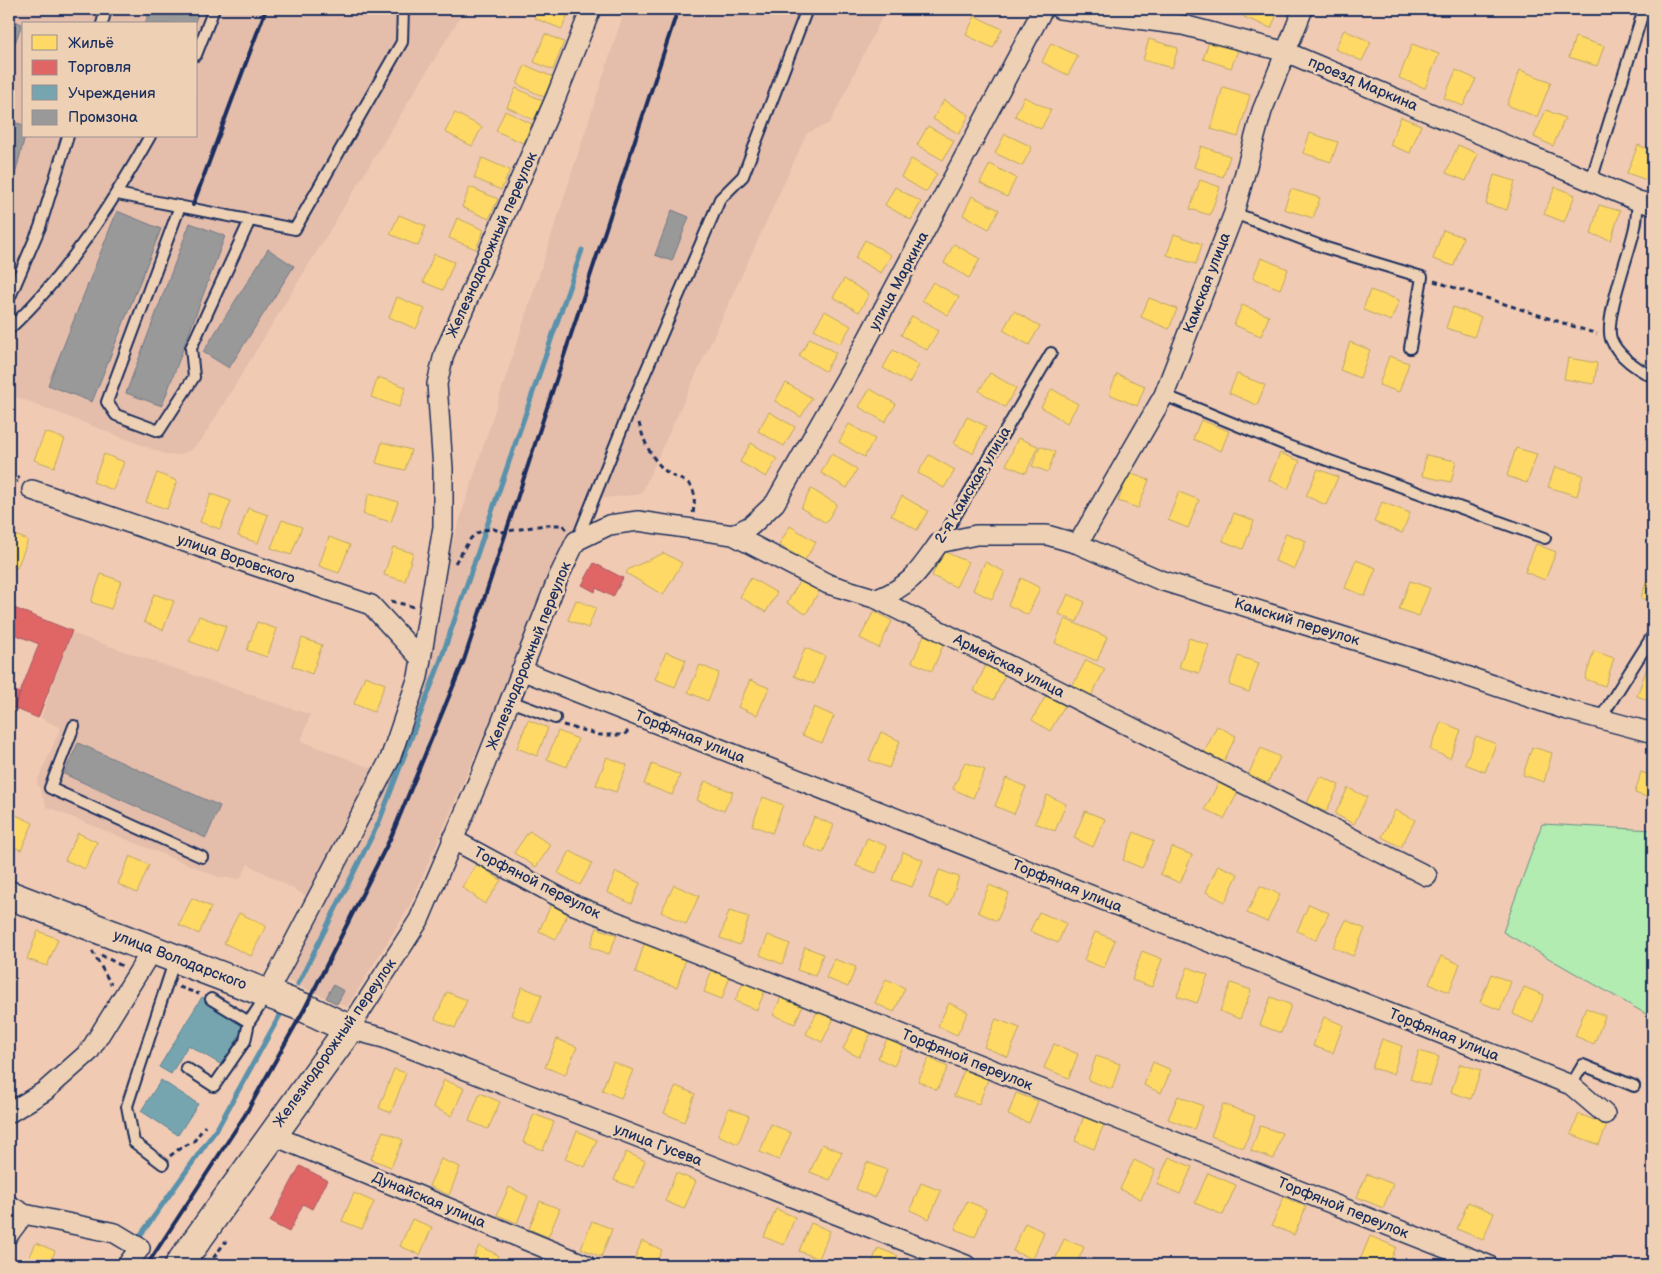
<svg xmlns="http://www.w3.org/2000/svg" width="1662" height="1274" viewBox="0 0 1662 1274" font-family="'Balsamiq Sans',sans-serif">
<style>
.built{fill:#e4bdab;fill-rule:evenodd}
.green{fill:#b2ecb0;stroke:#668e87}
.homes{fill:#ffd966;stroke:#bba664}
.shops{fill:#e06666;stroke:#a55664}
.public{fill:#76a5af;stroke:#5b8297}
.industry{fill:#999;stroke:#737987}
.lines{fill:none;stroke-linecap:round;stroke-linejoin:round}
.stream{stroke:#5a92ac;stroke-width:5}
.lane-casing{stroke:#1b2f5e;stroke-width:14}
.street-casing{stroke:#1b2f5e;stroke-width:22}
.secondary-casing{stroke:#1b2f5e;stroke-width:31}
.path{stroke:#1b2f5e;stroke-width:3;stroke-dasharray:5 4;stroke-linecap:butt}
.lane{stroke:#eed1b5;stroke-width:10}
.street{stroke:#eed1b5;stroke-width:19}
.secondary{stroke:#eed1b5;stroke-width:28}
.rail{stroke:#1b2f5e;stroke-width:4}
.labels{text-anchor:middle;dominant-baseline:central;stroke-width:5;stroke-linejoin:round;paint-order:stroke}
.street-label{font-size:15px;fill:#1b2f5e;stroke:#eed1b5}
</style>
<rect width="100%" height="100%" fill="#f0cab2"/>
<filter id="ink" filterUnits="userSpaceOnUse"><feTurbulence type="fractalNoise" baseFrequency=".02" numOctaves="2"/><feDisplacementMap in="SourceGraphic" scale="10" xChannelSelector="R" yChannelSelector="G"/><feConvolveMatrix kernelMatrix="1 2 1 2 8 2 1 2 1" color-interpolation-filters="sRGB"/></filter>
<g filter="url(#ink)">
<path class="built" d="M9,9H465L202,439L191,450L179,455H168L9,394ZM24,24H196V136H24Z
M625,9H886L830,123L807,133L641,494L586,500L409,907L347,1007L280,977L312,899L248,864L240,879L219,877L47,807L37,782L61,728L41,718L71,633L310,715L301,741L376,770L403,695Z"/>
<path class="green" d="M1542,824L1653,830V1062L1648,1015L1503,932Z"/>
<path class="homes" d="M538,9H570L562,29L534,18Z
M1247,9H1279L1271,28L1244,17Z
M975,16L1002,29L993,48L966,35Z
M1344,30L1371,42L1362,61L1335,49Z
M545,34L564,42L553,70L534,62Z
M1575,37L1604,46L1597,66L1569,57Z
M1149,39L1178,48L1172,68L1143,60Z
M1210,39L1239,48L1231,68L1203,59Z
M1051,43L1078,56L1068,75L1042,62Z
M1412,44L1439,54L1425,88L1399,78Z
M525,65L553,77L544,97L517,84Z
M1456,70L1476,79L1463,106L1444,98Z
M1520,70L1551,82L1537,117L1507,105Z
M1223,87L1250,95L1238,137L1211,129Z
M516,88L543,101L534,120L507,107Z
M1024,97L1051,110L1041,129L1015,116Z
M944,100L969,115L959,134L933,119Z
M1546,110L1565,118L1553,146L1534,137Z
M505,111L532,124L523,143L496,131Z
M455,113L482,127L472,146L445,132Z
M1401,117L1421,125L1410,153L1390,145Z
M928,126L954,141L943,160L917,145Z
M1310,133L1338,142L1331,162L1303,153Z
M1005,134L1032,147L1022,166L995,153Z
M1458,145L1478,154L1466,181L1446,173Z
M1638,145L1653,151V164L1647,180L1627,173Z
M1201,146L1230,156L1223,177L1194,167Z
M482,158L510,170L501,190L474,178Z
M911,159L937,174L926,192L901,177Z
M990,164L1016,178L1007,197L980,183Z
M1494,175L1515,181L1507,210L1486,204Z
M1200,180L1220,187L1210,215L1190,209Z
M470,187L498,199L489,219L462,207Z
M895,187L921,202L911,220L885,205Z
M1555,187L1575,195L1564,222L1544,214Z
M1291,189L1320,198L1313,218L1284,209Z
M972,196L999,210L989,229L963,215Z
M1599,205L1620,211L1611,240L1591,234Z
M399,215L426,226L418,246L390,234Z
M457,218L484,230L476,249L449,238Z
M1443,230L1463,237L1454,266L1433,259Z
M1174,234L1202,244L1196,264L1167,255Z
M865,240L891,255L881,273L855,258Z
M954,244L980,259L969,278L944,263Z
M434,254L454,262L443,290L423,282Z
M1261,258L1288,269L1280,289L1253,278Z
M844,279L869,294L859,312L833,297Z
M933,282L959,297L948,315L922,300Z
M1370,290L1399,300L1391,321L1363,310Z
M397,297L425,309L416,329L389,317Z
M1149,298L1177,309L1169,329L1141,317Z
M1242,305L1269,316L1261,336L1234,325Z
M1453,307L1481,317L1474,337L1446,328Z
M825,311L851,326L840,344L814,329Z
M1014,311L1040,326L1029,345L1003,330Z
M912,316L938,331L927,350L901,335Z
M810,338L836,353L825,371L799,356Z
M1350,342L1370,350L1360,378L1340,370Z
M893,350L919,365L909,383L883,368Z
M1389,356L1409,363L1399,392L1379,385Z
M1568,358L1597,363L1594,384L1564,379Z
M990,373L1016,388L1005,407L979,391Z
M1117,374L1145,386L1137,406L1109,394Z
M1237,374L1265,385L1257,405L1229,393Z
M378,377L406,387L399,407L371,397Z
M786,383L812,398L801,417L775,401Z
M870,389L896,404L885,422L859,407Z
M1052,389L1078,404L1067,423L1041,407Z
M769,412L795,427L784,446L758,431Z
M967,417L986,426L973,453L954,444Z
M1201,420L1229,431L1221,451L1193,439Z
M849,424L875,439L864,457L839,442Z
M1653,429V449L1647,447Z
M45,432L65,439L54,467L34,460Z
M1018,438L1038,446L1026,473L1006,465Z
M382,442L411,450L405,470L376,463Z
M751,443L777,459L766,477L740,462Z
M1040,446L1055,452L1048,472L1032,466Z
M1516,448L1537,454L1527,483L1507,476Z
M1280,453L1300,461L1288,489L1269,480Z
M104,454L124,462L113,490L93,482Z
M831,454L857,469L847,488L821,473Z
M929,455L955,470L944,488L918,473Z
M1426,455L1456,461L1451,482L1422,476Z
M1555,467L1583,475L1577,496L1548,487Z
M1318,469L1338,477L1326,505L1306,496Z
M157,473L177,481L167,509L146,502Z
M1129,473L1149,480L1138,508L1118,501Z
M811,489L837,504L826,523L801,508Z
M1179,492L1199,500L1188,528L1168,520Z
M369,493L398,502L391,522L363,514Z
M211,494L231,501L220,529L200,522Z
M902,496L928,511L917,530L891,515Z
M1382,502L1410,513L1402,533L1374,522Z
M248,508L268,515L258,543L238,536Z
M1234,513L1254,521L1243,549L1223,541Z
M282,520L302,527L291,555L271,548Z
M790,526L816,542L805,560L779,545Z
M9,533L28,540L17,568L9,565Z
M1286,533L1306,541L1295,569L1275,561Z
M329,537L350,545L339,573L319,566Z
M1536,544L1556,552L1545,580L1525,572Z
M393,547L413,553L405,581L384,575Z
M943,551L968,562L956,587L932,576Z
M664,553L682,563L663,595L626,573L629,569Z
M1356,560L1376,568L1365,596L1345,588Z
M985,562L1005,572L992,599L973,590Z
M101,574L121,581L111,609L91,602Z
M802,577L821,588L806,614L787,603Z
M1648,577L1653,579V602L1641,598Z
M751,578L777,593L766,612L740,597Z
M1021,578L1040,588L1028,615L1008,605Z
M1410,581L1430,588L1419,616L1399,609Z
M154,594L174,601L163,630L144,622Z
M1068,594L1085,602L1077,622L1059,614Z
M576,600L596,608L588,628L568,620Z
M874,611L892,621L879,648L860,638Z
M199,616L226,626L217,652L189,641Z
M1065,619L1107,637L1097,661L1055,643Z
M257,622L277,629L267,657L247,650Z
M924,635L944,643L932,671L912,662Z
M302,638L322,645L312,674L292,666Z
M1189,638L1209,645L1199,673L1179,667Z
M805,648L825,656L814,684L794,676Z
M1594,651L1614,658L1605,686L1585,679Z
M666,652L686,660L675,687L655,679Z
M1238,656L1259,663L1249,692L1229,685Z
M1086,660L1105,669L1091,696L1072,687Z
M987,663L1006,672L994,700L974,691Z
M700,665L719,673L708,701L688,692Z
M1647,668L1653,670V702L1637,696Z
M365,676L385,684L374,712L354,704Z
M750,680L769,688L757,715L738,707Z
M1047,694L1065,705L1050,731L1032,720Z
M814,707L834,716L822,743L802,735Z
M528,720L548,728L537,756L517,748Z
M1441,722L1461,730L1450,758L1430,750Z
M1217,726L1236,736L1223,763L1204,753Z
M558,731L578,739L567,767L547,759Z
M881,732L900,741L889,768L869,760Z
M1476,736L1496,744L1485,772L1465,764Z
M1532,747L1552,753L1544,782L1523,775Z
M1261,748L1280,757L1267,784L1248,775Z
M607,757L627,765L616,792L596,785Z
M965,762L985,770L973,798L953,789Z
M652,764L680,775L672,795L644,784Z
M1641,772L1653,776V799L1635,793Z
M1320,776L1339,785L1326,812L1307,803Z
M1006,778L1026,787L1014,814L995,806Z
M705,781L733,792L724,811L697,800Z
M1219,782L1238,792L1224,819L1205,809Z
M1348,788L1367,797L1354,824L1335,814Z
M1047,795L1066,804L1055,831L1035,823Z
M763,797L783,805L772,833L752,825Z
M1395,810L1415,820L1401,847L1382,837Z
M1085,811L1105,819L1093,847L1074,838Z
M14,814L33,823L21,850L9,845V825Z
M814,817L834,825L823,853L803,845Z
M529,831L551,845L536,867L514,853Z
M1134,832L1154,841L1142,868L1123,860Z
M78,833L97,842L85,869L65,860Z
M867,838L887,846L876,873L856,866Z
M1172,847L1192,855L1180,883L1160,874Z
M570,851L592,863L580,885L558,873Z
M903,852L923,860L912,887L892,880Z
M130,856L149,865L137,893L118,884Z
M477,864L501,880L485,904L462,887Z
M1218,865L1238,874L1225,902L1206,892Z
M939,870L959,877L949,905L929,898Z
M616,872L640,883L632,904L607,892Z
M674,885L699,896L686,924L661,912Z
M989,885L1009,893L997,921L978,912Z
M1260,886L1280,894L1267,922L1247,913Z
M192,898L211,907L199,934L179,925Z
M1309,904L1329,913L1316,940L1297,931Z
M551,905L568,913L556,939L539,931Z
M729,911L749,917L740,945L720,938Z
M1039,912L1066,923L1058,943L1030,931Z
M239,913L266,926L251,956L224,943Z
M1346,920L1365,929L1353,956L1333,947Z
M597,928L617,935L609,954L590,947Z
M38,931L58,939L47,966L27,959Z
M1095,932L1115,940L1104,968L1084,960Z
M768,935L790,944L782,964L760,955Z
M645,941L687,955L677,987L635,973Z
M805,947L823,954L815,976L797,970Z
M1142,951L1162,959L1152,987L1132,980Z
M1441,956L1460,964L1449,992L1429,984Z
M834,959L856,967L848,987L826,978Z
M1188,967L1208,975L1197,1003L1177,996Z
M712,969L730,976L722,999L704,992Z
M1491,974L1511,982L1500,1010L1480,1002Z
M886,979L905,988L894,1012L875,1003Z
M744,981L765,990L757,1010L735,1001Z
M1231,983L1251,990L1240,1019L1220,1011Z
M522,987L542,995L531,1023L511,1015Z
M1524,987L1544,995L1533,1023L1513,1014Z
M447,992L467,1000L455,1028L435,1019Z
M782,995L803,1004L795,1024L773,1015Z
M1271,997L1291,1005L1281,1033L1260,1025Z
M949,1003L968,1012L957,1035L938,1026Z
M1586,1008L1605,1016L1594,1044L1575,1036Z
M818,1010L834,1018L822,1042L806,1034Z
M1324,1017L1343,1025L1333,1053L1313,1046Z
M996,1019L1020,1028L1008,1057L984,1047Z
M855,1025L871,1033L859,1057L843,1049Z
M890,1033L906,1042L894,1066L878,1058Z
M557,1039L577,1047L565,1075L545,1067Z
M1382,1039L1402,1046L1393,1074L1372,1068Z
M1054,1044L1078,1054L1069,1078L1044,1068Z
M1419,1051L1439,1057L1430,1086L1410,1079Z
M1096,1056L1120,1064L1112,1089L1088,1080Z
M929,1058L948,1067L937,1090L918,1081Z
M613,1062L633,1070L621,1098L602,1090Z
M1153,1062L1171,1070L1161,1093L1144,1085Z
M1460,1064L1481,1070L1471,1099L1451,1092Z
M394,1069L406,1073L391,1113L379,1108Z
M964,1070L988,1079L979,1104L954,1096Z
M444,1080L464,1088L452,1116L433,1107Z
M676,1086L695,1094L684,1122L664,1113Z
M480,1093L500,1102L488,1129L469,1121Z
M1016,1093L1038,1101L1029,1123L1008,1115Z
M1178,1096L1203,1106L1194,1129L1168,1119Z
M1223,1104L1255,1116L1244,1148L1211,1136Z
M729,1108L749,1116L738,1144L718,1135Z
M534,1114L554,1122L543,1150L523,1142Z
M1579,1114L1607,1125L1599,1145L1571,1134Z
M1084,1116L1104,1124L1094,1149L1075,1141Z
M771,1124L791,1133L779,1160L760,1152Z
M1260,1126L1282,1133L1274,1159L1251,1151Z
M383,1131L403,1140L391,1167L371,1159Z
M577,1131L597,1140L585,1167L565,1159Z
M822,1144L842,1152L830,1180L810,1172Z
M626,1152L645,1161L634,1188L614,1180Z
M1169,1157L1192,1167L1180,1194L1157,1184Z
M441,1159L460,1167L449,1195L429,1186Z
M1134,1160L1155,1170L1141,1199L1120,1189Z
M867,1162L887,1170L875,1198L856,1189Z
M676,1173L696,1181L684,1209L665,1201Z
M1208,1173L1236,1185L1223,1215L1195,1203Z
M1367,1174L1393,1184L1383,1208L1357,1197Z
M921,1183L941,1191L929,1219L910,1210Z
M509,1187L528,1196L517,1223L497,1215Z
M354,1193L374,1202L362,1229L342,1221Z
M1284,1197L1306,1207L1294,1235L1272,1225Z
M540,1201L560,1209L548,1237L529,1229Z
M967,1201L986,1209L975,1237L955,1229Z
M1468,1202L1494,1213L1483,1240L1457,1229Z
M776,1209L795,1217L784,1245L764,1237Z
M412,1219L432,1227L420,1255L400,1246Z
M592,1221L612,1229L601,1257L581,1248Z
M811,1223L830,1231L819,1259L799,1251Z
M1025,1223L1044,1232L1033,1259L1013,1251Z
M1370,1236L1396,1247L1389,1265H1358Z
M1064,1239L1084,1247L1076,1265H1053Z
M642,1241L662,1250L655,1265H632Z
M36,1243L55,1251L49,1265H26Z
M479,1246L498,1255L494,1265H470Z
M878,1248L898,1256L894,1265H871Z
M331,1261L342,1265H329Z"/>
<path class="shops" d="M594,563L623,578L613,597L596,588L595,592L582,585Z
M9,606L72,631L38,718L14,708L39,644L9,632Z
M9,688L20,693L9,722Z
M300,1166L327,1180L312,1209L303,1204L289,1232L270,1222Z"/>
<path class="public" d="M202,997L246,1024L222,1065L188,1045L171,1074L159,1067Z
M161,1080L198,1104L178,1135L141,1111Z"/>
<path class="industry" d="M150,9H200L194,24H145Z
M9,19L22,24L9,59Z
M9,121L24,125L25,136L9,198Z
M672,210L689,217L672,261L655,255Z
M117,211L161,229L92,402L48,385Z
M190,223L225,236L162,406L126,393Z
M268,249L294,266L229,368L203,352Z
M78,743L220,806L206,838L64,774Z
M333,985L344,991L337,1004L326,998Z"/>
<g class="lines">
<path class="stream" d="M298,984L379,822L439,665L582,250
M137,1240L218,1127L280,1015"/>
<defs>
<path id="lane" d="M102,24L106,9
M196,55L214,9
M1591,181L1644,9
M117,194L295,229L402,42L403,9
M1638,201C1637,209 1637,219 1635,227C1630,252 1604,318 1611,339C1618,357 1638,369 1653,377
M180,206L107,402L116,415L159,431L194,377L191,348L250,220
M1234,213L1326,248L1422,277L1410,348
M9,299L40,227L68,136
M9,329C65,278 113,202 150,136
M1164,395L1288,446L1545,538
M577,540L633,401L720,199L743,176L807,9
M940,542L1051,353
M510,701L555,718
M1600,719L1653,635
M74,726L50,788L202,857
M211,999L249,1022L267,995
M186,1068L214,1086L245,1041L249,1022
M1571,1085L1583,1065L1634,1086
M163,1164L134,1142L127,1106L175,959"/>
<path id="street" d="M1060,9L1183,25L1286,52L1638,201L1653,205
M32,490L371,605L421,659
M733,535L752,525L775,503L852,368L1043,9
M1078,544L1164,395L1234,213L1262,111L1303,9
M877,599C911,586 919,571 939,543L976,535H1047L1078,544L1160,580L1419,660L1564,709L1653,733
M521,670L1571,1085L1605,1114
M452,839L574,905L1488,1265
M267,994L390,759L418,677L443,527V469L437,384L444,354L556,97L591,9
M9,1113L45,1091L89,1052L152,950
M272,1135L586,1265
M9,1205L24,1214L115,1233L140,1248L127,1265
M9,1234L24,1214
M966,1265L384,1038L349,1029L419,920L482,772L558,578L576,541L609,525L638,521L733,535L828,584L877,599L1427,876"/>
<path id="secondary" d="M9,895L305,1008L349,1029L179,1265"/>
</defs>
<use href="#lane" class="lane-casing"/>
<use href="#street" class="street-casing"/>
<use href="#secondary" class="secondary-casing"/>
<path class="path" d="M1434,281L1597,334
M639,423C644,443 653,463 671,475C676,478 684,480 689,484C697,491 694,504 693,514
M9,474L20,478
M9,477L18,482
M455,563L471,538L482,530L494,529L502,532L545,525H563L566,529
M391,601L414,607
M563,725L600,735H624L628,731
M92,951L111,984
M101,955L124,967
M179,987L199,994
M170,1156L179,1149L194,1141L205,1126
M208,1265L226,1241"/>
<use href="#lane" class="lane"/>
<use href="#street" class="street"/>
<use href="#secondary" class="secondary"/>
<path class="rail" d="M193,205L266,9
M147,1265L245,1115L305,1008L391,837L464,660L678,9"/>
</g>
</g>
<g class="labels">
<g class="street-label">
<text transform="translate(1363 84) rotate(23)">проезд Маркина</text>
<text transform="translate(492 245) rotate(-66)">Железнодорожный переулок</text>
<text transform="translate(899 281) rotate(-62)">улица Маркина</text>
<text transform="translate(1207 283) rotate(-69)">Камская улица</text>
<text transform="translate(973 485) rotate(-59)">2-я Камская улица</text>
<text transform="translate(236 559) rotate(19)">улица Воровского</text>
<text transform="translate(1297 622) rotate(17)">Камский переулок</text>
<text transform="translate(529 656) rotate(-68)">Железнодорожный переулок</text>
<text transform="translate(1009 666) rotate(27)">Армейская улица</text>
<text transform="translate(690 737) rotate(22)">Торфяная улица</text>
<text transform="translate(537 883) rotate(27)">Торфяной переулок</text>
<text transform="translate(1067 886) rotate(22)">Торфяная улица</text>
<text transform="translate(180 960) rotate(21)">улица Володарского</text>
<text transform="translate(1444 1035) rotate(22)">Торфяная улица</text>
<text transform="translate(335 1043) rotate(-55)">Железнодорожный переулок</text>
<text transform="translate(967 1060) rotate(22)">Торфяной переулок</text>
<text transform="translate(658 1145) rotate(21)">улица Гусева</text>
<text transform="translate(429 1200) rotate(23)">Дунайская улица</text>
<text transform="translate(1343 1208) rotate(22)">Торфяной переулок</text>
</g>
</g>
<rect width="1662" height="1274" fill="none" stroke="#eed1b5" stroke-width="30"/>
<rect x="15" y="15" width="1632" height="1244" fill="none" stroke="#1b2f5e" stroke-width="2" filter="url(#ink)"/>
<rect x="22" y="22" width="175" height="115" fill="#eed1b5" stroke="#9a9092"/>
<rect x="32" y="35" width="25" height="15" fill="#ffd966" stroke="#9a9092"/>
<text x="68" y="48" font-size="15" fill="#1b2f5e">Жильё</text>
<rect x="32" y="60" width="25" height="15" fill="#e06666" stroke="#9a9092"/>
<text x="68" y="72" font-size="15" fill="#1b2f5e">Торговля</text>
<rect x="32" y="85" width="25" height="15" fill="#76a5af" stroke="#9a9092"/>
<text x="68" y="98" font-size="15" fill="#1b2f5e">Учреждения</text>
<rect x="32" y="110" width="25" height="15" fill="#999999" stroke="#9a9092"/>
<text x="68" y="122" font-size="15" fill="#1b2f5e">Промзона</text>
</svg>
